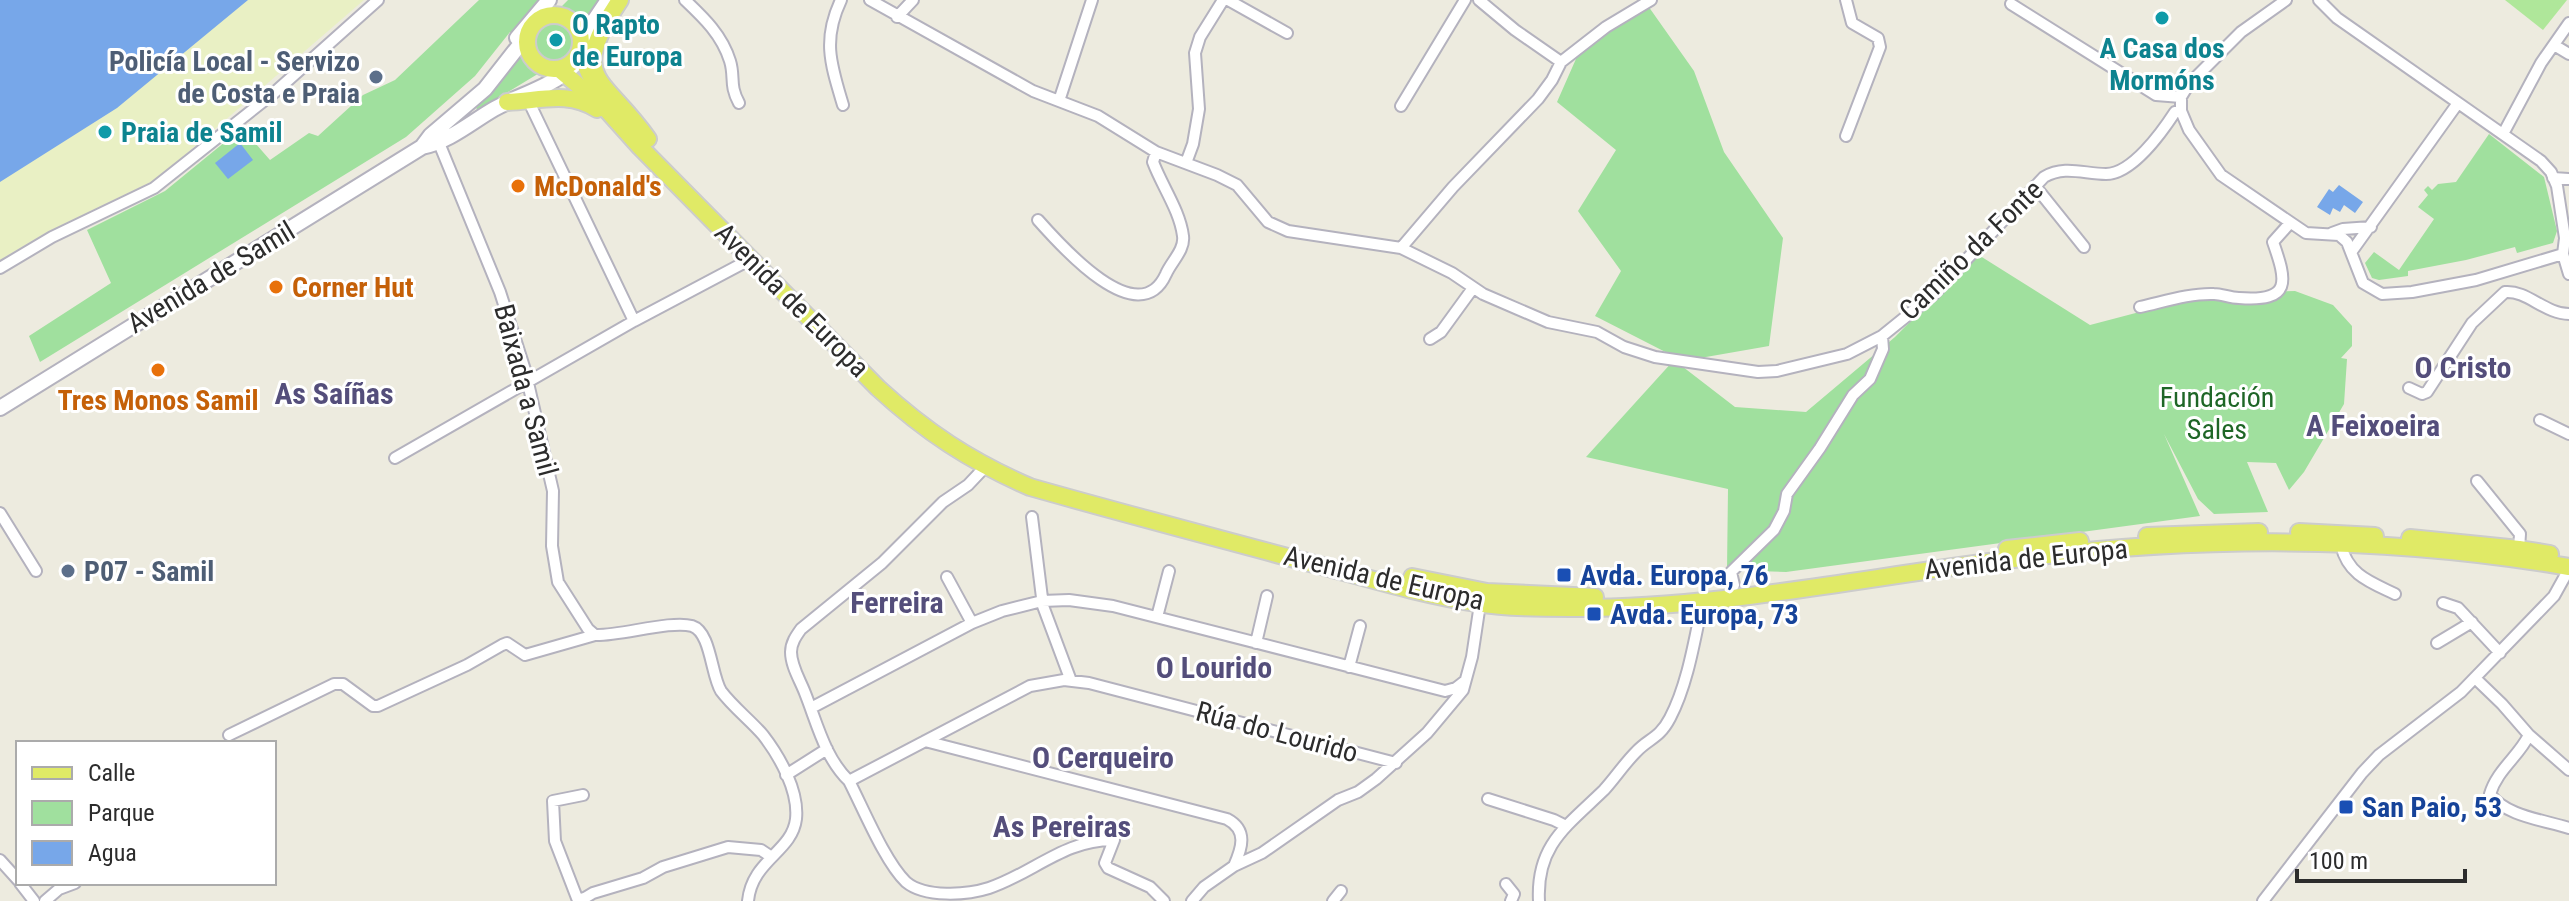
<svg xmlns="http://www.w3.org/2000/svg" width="2569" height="901" viewBox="0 0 2569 901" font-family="'Roboto Condensed',sans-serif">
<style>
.green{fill:#a0e09e}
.sand{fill:#e9f0c4}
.pitch{fill:#afe79a}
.water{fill:#77a7e9}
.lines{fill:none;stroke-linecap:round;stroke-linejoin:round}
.street-casing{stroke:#b4b2be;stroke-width:14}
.secondary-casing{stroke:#b4b2be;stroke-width:18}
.primary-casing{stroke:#ccc;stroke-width:20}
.street{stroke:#fff;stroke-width:10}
.secondary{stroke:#fff;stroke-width:14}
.primary{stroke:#e0ea66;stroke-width:16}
.culture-dot{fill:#0f9aa8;stroke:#fff;stroke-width:3}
.service-dot{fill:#5c6f8a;stroke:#fff;stroke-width:3}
.food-dot{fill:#e8710a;stroke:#fff;stroke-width:3}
.transit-dot{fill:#1a4fb4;stroke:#fff;stroke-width:3}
.labels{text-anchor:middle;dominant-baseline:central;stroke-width:6;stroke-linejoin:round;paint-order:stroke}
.culture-label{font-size:28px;font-weight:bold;fill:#0d838f;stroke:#fff;text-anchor:start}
.service-label{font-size:28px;font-weight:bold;fill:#4e5e75;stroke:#fff;text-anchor:end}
.food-label{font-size:28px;font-weight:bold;fill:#c56008;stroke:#fff;text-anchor:start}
.street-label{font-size:28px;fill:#2c2c2c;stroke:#fff}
.park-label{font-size:28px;fill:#1e6626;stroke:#fff}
.transit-label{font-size:28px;font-weight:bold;fill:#164399;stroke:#fff;text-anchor:start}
.neighbourhood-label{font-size:30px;font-weight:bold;fill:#544e7b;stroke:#fff}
</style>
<rect width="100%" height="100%" fill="#edebdf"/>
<path class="green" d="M479,0H538L515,34L510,32L475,76L406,137L40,362L29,336L111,283L87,230L165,191L242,128L270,160L309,133L318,136L363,95L395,80Z
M568,0H604L585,28L576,16L559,9Z
M1646,3L1694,71L1724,152L1783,238L1769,346L1683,361L1595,316L1621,271L1578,211L1616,150L1557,102L1583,43Z
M536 42a19 19 0 1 1 38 0a19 19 0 1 1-38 0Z
M524,53L530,64L541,72L478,110L476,108Z
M2489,134L2544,177L2557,231L2553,243L2517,253L2515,247L2466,260L2408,271V276L2379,280L2372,278L2365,263L2374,252L2399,270L2434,219L2418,207L2428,195L2424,190L2428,186L2432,190L2438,184L2456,182Z
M1977,254L2090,325L2208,294L2295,291L2333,305L2352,326V346L2341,358L2347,359L2344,404L2304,472L2289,490L2276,463L2247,462L2268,512L2214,514L2198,499L2164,434L2200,516L1786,572L1727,570L1728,489L1586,457L1674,360L1735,407L1806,412L1895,337Z"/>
<path class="sand" d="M133,0H364L157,179L47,232L0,260V86Z"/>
<path class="pitch" d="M2505,0H2567L2543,30Z"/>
<path class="water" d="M0,0H248L117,108L0,182Z
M240,143L253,160L228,179L215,163Z
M2339,185L2363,202L2355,213L2344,205L2340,212L2333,208L2330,215L2317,207L2329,189L2333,192Z"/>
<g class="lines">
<defs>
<path id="street" d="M685,0C704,18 722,35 730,61C735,77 729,85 739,103
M841,0C822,40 831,65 843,105
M870,0L1033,91L1098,116L1156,152L1217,175L1237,185L1268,222L1288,231L1401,248L1452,273L1483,294L1548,322L1597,332L1624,347L1655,357L1758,372L1777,371L1847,354L1882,336L1883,349L1870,379L1853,395L1820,448L1787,494L1784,511L1774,530L1731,572L1734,585
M1228,0L1287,33
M1479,0L1515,30L1561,62
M2286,0L2241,32L2189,84L2181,97V111L2189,130L2221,175L2306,233L2339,235L2347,242L2363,283L2382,294L2412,292L2476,280L2563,254
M2319,0L2337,18L2541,161L2551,172L2557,186L2565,238L2563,254L2569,274
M2011,4L2156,95L2181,97
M897,17L913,0
M2554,45L2569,54
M1059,101L1092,0
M529,102L634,321
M1401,106L1465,0
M2503,134L2541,63L2569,23
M1846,136L1880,47L1878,38L1852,23L1846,0
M439,143L500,292L525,370L553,491L552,546L558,582L588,629L595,635C620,636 671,620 692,626C711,632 711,675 721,691C733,707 750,720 763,735C780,757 799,791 796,819C792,852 752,860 748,901
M1186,163L1193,144L1199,109L1195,53L1200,37L1223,0
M2553,178L2569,179
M2035,186L2084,247
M1038,220C1061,246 1139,334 1166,274C1171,262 1185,250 1183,236C1180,211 1162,186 1153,162L1156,152
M2332,233L2343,229L2371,227
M1401,248L1453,187L1538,99L1552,80L1561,62L1606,27L1651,0
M2352,251L2458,103
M0,268L52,237L154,188L275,92L378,0
M2140,307C2163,302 2190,293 2214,294C2222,294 2230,298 2239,298C2292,302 2287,282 2273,242L2290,223
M1882,336L1934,294L2044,177C2065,165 2084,174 2106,174C2132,174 2162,132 2175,112L2181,111
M1430,339L1441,332L1473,288
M2409,388L2422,394L2427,392L2472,323L2505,292C2527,290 2545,314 2569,314
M2540,420L2569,434
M395,458L634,321L751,259
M985,467L968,485L943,502L882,563L801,629C796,636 791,643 791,652C791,666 800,680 805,693C817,723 825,758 849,781C863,808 885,862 906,882C925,898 967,895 989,888C1032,874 1065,839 1114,840L1105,863L1108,868L1150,887L1164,901
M2477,481L2520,534L2519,549
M0,513L36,571
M1032,517L1043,606L1071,681
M2341,545C2348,575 2370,582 2395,594
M947,577L972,623
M2443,603L2458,608L2500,653
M1157,617L1169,571
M1256,643L1267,596
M2437,643L2472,622
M1349,667L1360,626
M2475,678L2502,704L2529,735C2519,756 2497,770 2490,794C2505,816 2544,820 2569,828
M811,708L972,623L1002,611L1042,601L1069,600L1113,606L1445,691L1456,688L1465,681
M229,735L334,684H343L373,706H378L467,665L502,645L507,643L525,655L595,635
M2529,735L2569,770
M925,741L1227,819C1248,830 1242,848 1234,866
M786,775L827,749
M849,781L1030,686L1064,680L1089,683L1396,763
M583,795L553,801L555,841L577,898L583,899L593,893L643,878L663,867L728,847L761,850L770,856
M1488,799L1554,820L1566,826
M0,860L18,880
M20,883L34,901
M1506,884L1514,894L1511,901
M45,901L59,889L75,883
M1192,901L1204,887L1234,866L1262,853L1338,800L1358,792L1376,779L1427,733L1463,690L1472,657L1480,604
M1333,901L1341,891
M1539,901C1536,845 1567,826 1604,790C1615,778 1624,764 1636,752C1649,738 1659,739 1670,718C1688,684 1695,637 1703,600
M2263,901L2362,773L2379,755L2461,692L2554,596L2569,569"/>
<path id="secondary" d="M517,38L549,0
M581,40L608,0
M422,147L431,135L485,89L529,33
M0,408L422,147C450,141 470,123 494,109C524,92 569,83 586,49"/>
<path id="primary" d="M620,0C566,81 603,75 648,139
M527 42a27 27 0 1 1 54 0a27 27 0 1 1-54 0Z
M580,51L589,73L608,101
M559,69L606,109L640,147L878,388C926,432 970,461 1030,487C1118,512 1206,535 1295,559C1355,574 1416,594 1477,603C1508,608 1541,608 1571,608C1722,609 1873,575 2022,558C2203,536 2389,536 2569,567
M507,102C539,101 568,90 597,109
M2299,532L2375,536
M2147,536L2259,532
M2410,538L2519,549L2550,554
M2007,549L2080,541
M1412,577L1487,592L1595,597"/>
</defs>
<use href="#street" class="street-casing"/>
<use href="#secondary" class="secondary-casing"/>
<use href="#primary" class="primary-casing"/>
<use href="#street" class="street"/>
<use href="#secondary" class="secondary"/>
<use href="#primary" class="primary"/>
</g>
<g class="culture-dot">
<circle cx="2162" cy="18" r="8"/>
<circle cx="556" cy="40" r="8"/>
<circle cx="105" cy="132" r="8"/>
</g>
<g class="service-dot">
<circle cx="376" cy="77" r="8"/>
<circle cx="68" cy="571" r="8"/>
</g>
<g class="food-dot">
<circle cx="518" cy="186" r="8"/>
<circle cx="276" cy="287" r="8"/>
<circle cx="158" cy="370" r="8"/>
</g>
<g class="transit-dot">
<rect x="1556" y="567" width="16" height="16" rx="4"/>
<rect x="1586" y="606" width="16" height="16" rx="4"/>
<rect x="2338" y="799" width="16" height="16" rx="4"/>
</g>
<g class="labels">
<g class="culture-label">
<text x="572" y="24">O Rapto<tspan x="572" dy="32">de Europa</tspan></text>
<text x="2162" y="48" text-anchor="middle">A Casa dos<tspan x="2162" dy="32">Mormóns</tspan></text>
<text x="121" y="132">Praia de Samil</text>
</g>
<g class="service-label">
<text x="360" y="61">Policía Local - Servizo<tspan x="360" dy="32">de Costa e Praia</tspan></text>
<text x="84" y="571" text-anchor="start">P07 - Samil</text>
</g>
<g class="food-label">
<text x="534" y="186">McDonald's</text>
<text x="292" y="287">Corner Hut</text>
<text x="158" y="400" text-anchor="middle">Tres Monos Samil</text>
</g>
<g class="street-label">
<text transform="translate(1971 250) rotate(-44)">Camiño da Fonte</text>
<text transform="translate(211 277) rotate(-31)">Avenida de Samil</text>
<text transform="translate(792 300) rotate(45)">Avenida de Europa</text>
<text transform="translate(526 390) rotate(75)">Baixada a Samil</text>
<text transform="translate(2026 559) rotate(-6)">Avenida de Europa</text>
<text transform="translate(1384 578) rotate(13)">Avenida de Europa</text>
<text transform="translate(1277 732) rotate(15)">Rúa do Lourido</text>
</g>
<g class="park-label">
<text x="2217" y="397">Fundación<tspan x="2217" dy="32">Sales</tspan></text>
</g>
<g class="transit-label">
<text x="1580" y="575">Avda. Europa, 76</text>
<text x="1610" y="614">Avda. Europa, 73</text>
<text x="2362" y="807">San Paio, 53</text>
</g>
<g class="neighbourhood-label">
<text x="2463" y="367">O Cristo</text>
<text x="334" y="393">As Saíñas</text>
<text x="2373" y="425">A Feixoeira</text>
<text x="897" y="602">Ferreira</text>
<text x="1214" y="667">O Lourido</text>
<text x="1103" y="757">O Cerqueiro</text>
<text x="1062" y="826">As Pereiras</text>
</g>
</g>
<rect x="16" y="741" width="260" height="144" fill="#ffffff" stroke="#ababab" stroke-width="2"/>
<rect x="32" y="767" width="40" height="12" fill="#e0ea66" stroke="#ababab" stroke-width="2"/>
<text x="88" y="781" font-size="24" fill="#2c2c2c">Calle</text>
<rect x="32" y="801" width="40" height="24" fill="#a0e09e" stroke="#ababab" stroke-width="2"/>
<text x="88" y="821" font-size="24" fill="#2c2c2c">Parque</text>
<rect x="32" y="841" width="40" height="24" fill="#77a7e9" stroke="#ababab" stroke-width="2"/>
<text x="88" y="861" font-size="24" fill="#2c2c2c">Agua</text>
<path d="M2297 869v12h168v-12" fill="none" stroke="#2c2c2c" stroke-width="4"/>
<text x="2309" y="869" font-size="24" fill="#2c2c2c" stroke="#ffffff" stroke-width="6" paint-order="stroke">100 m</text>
</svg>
